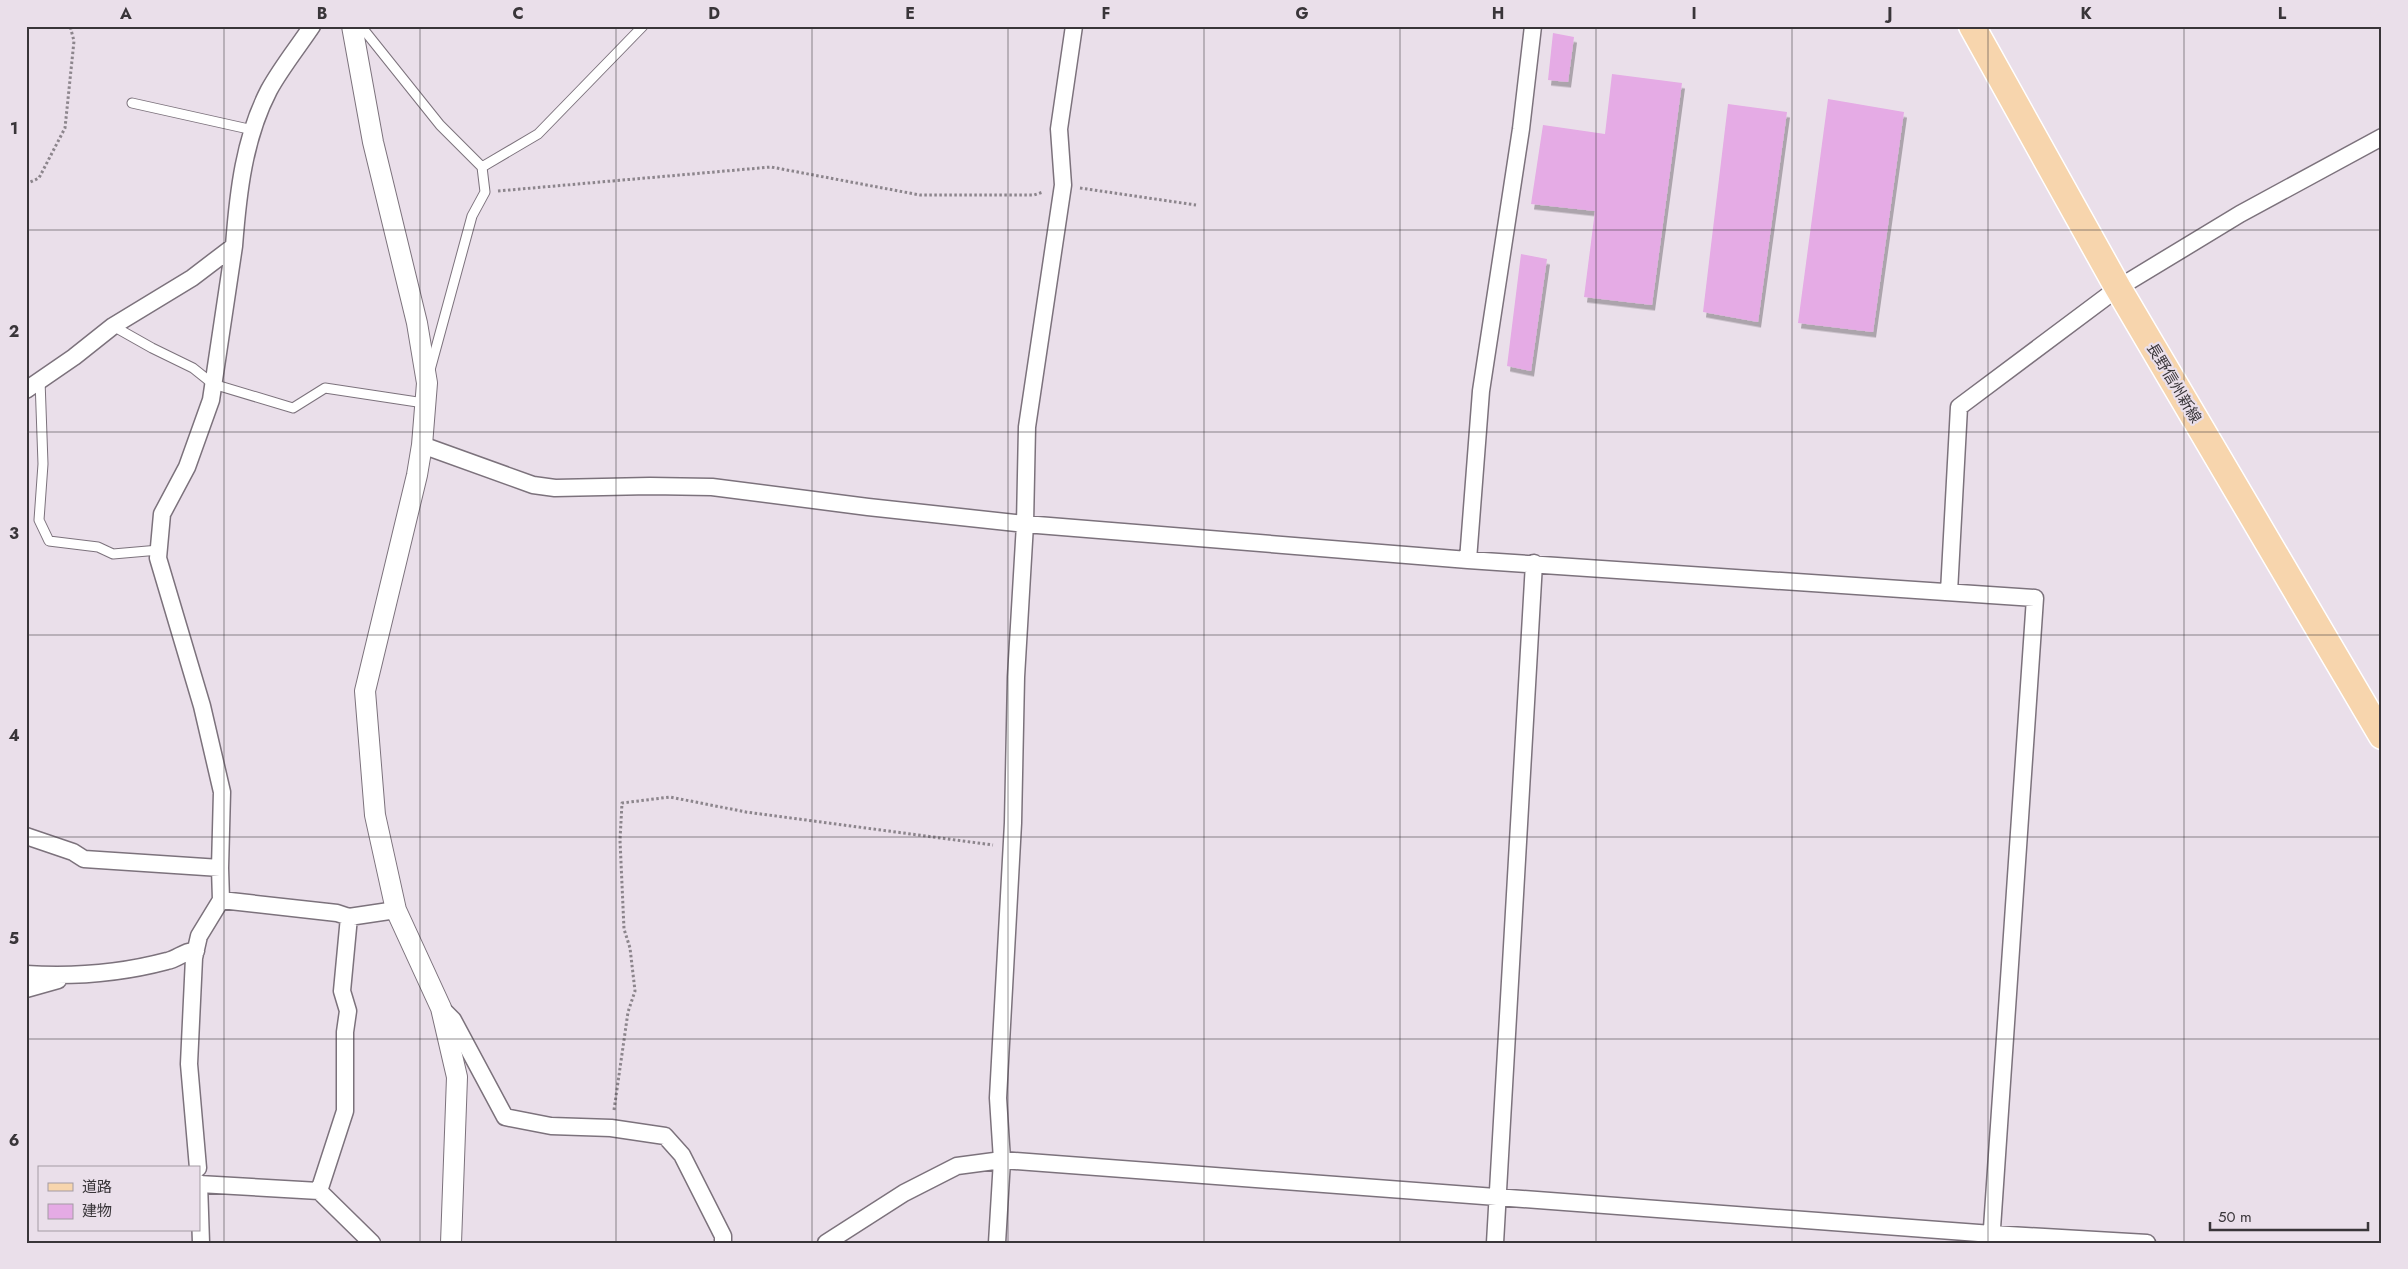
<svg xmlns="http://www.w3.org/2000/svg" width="2408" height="1269" viewBox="0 0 2408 1269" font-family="Jost,'Noto Sans JP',sans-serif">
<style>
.building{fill:#e5abe5;filter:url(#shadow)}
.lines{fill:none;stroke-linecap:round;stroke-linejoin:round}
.service-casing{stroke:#7c727c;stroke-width:11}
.minor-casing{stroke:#7c727c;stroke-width:19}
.tertiary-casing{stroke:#7c727c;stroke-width:22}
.primary-casing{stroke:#fff;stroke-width:29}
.path{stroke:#8c858c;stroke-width:3;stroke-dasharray:2.5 2.5;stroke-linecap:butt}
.service{stroke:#fff;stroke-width:9}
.minor{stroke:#fff;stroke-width:16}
.tertiary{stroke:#fff;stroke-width:20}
.primary{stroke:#f7d5ad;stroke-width:26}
.grid{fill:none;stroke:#393539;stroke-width:1;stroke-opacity:0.55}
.labels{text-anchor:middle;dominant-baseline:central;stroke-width:4.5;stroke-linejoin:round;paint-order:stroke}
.street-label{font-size:15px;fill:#393539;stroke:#eadfea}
.neatline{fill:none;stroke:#393539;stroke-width:2}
.grid-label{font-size:16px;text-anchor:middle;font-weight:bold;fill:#393539}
</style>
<defs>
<filter id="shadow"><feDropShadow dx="3" dy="5.5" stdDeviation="0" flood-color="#0004"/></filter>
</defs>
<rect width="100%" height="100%" fill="#eadfea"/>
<path class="building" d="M1553,33L1574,37L1568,82L1548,80Z
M1612,74L1682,83L1652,305L1584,297L1595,211L1531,204L1543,125L1605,134Z
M1828,99L1904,112L1873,332L1798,323Z
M1728,104L1787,112L1758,322L1703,312Z
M1521,254L1547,259L1531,371L1507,366Z"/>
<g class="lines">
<defs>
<path id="service" d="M353,29L364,30L440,125L482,167
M132,103L253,130
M113,326L152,348L193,368L213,384L293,408L325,388L424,403
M430,370L472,216L485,192L482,167L538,134L643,26
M40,380L43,464L39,520L49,541L98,547L113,554L159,550"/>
<path id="minor" d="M26,390L74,357L113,326L192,278L234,246C238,193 244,138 269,90C281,68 298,47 312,26
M422,445L533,485L555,488L650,486L712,487L868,507L1025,524L1468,560L2035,598L1991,1243
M1468,560L1481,391L1521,129L1533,26
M1949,592L1959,407L2118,288L2240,214L2382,137
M26,836L73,852L84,859L220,868L221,900L337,913L349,917L396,910
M220,868L222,792L202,706L158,558L162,514L187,467L211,400L234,246
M26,974C73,977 122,973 167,961C178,959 185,950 196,951
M26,989L58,980
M441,1008L453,1020L505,1117L551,1126L611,1128L665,1136L682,1155L723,1236V1243
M198,1168L189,1064L194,958L199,936L221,900
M199,1183L201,1243
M199,1184L319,1191L345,1111V1032L348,1011L342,991L349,917
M319,1191L372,1243
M826,1243L904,1193L957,1166L1002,1160L1992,1234L2147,1243
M997,1243L1002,1160L998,1098L1013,823L1016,677L1025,524L1027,427L1063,185L1059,129L1074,26
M1495,1243L1534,563"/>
<path id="tertiary" d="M352,26L373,142L417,323L427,383L422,445L417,475L365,691L375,815L396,910L441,1008L457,1077L451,1243"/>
<path id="primary" d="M1972,26L2118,288L2382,736"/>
</defs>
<use href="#service" class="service-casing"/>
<use href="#minor" class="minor-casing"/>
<use href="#tertiary" class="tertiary-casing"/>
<use href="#primary" class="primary-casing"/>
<path class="path" d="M26,184L39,178L65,128L74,41L70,26
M1080,188L1196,205
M498,191L771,167L920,195H1034L1043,192
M614,1110L628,1012L635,991L630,948L624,929L620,840L622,803L670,797L746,812L993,845"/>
<use href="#service" class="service"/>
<use href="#minor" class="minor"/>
<use href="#tertiary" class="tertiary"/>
<use href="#primary" class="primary"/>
</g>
<path class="grid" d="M224,26V1243M420,26V1243M616,26V1243M812,26V1243M1008,26V1243M1204,26V1243M1400,26V1243M1596,26V1243M1792,26V1243M1988,26V1243M2184,26V1243M26,230H2382M26,432H2382M26,635H2382M26,837H2382M26,1039H2382"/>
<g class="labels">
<g class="street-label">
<text transform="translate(2174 383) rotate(59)">長野信州新線</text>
</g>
</g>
<rect width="2408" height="1269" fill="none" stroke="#eadfea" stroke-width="55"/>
<rect x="38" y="1166" width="162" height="65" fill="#eadfea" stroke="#a39ba3"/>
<rect x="48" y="1183" width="25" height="8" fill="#f7d5ad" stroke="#a39ba3"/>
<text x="82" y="1192" font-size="15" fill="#393539">道路</text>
<rect x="48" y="1204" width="25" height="15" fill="#e5abe5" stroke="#a39ba3"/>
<text x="82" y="1216" font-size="15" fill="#393539">建物</text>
<path d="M2210 1222v8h158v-8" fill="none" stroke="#393539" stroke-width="2.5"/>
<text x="2218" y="1222" font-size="15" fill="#393539" stroke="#eadfea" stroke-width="4" paint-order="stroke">50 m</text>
<rect x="28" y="28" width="2352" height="1214" class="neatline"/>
<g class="grid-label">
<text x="126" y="19">A</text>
<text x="322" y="19">B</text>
<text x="518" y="19">C</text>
<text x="714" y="19">D</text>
<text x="910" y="19">E</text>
<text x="1106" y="19">F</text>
<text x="1302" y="19">G</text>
<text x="1498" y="19">H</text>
<text x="1694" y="19">I</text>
<text x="1890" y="19">J</text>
<text x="2086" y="19">K</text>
<text x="2282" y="19">L</text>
<text x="14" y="134">1</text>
<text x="14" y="337">2</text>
<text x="14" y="539">3</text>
<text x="14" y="741">4</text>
<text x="14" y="944">5</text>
<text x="14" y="1146">6</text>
</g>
</svg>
